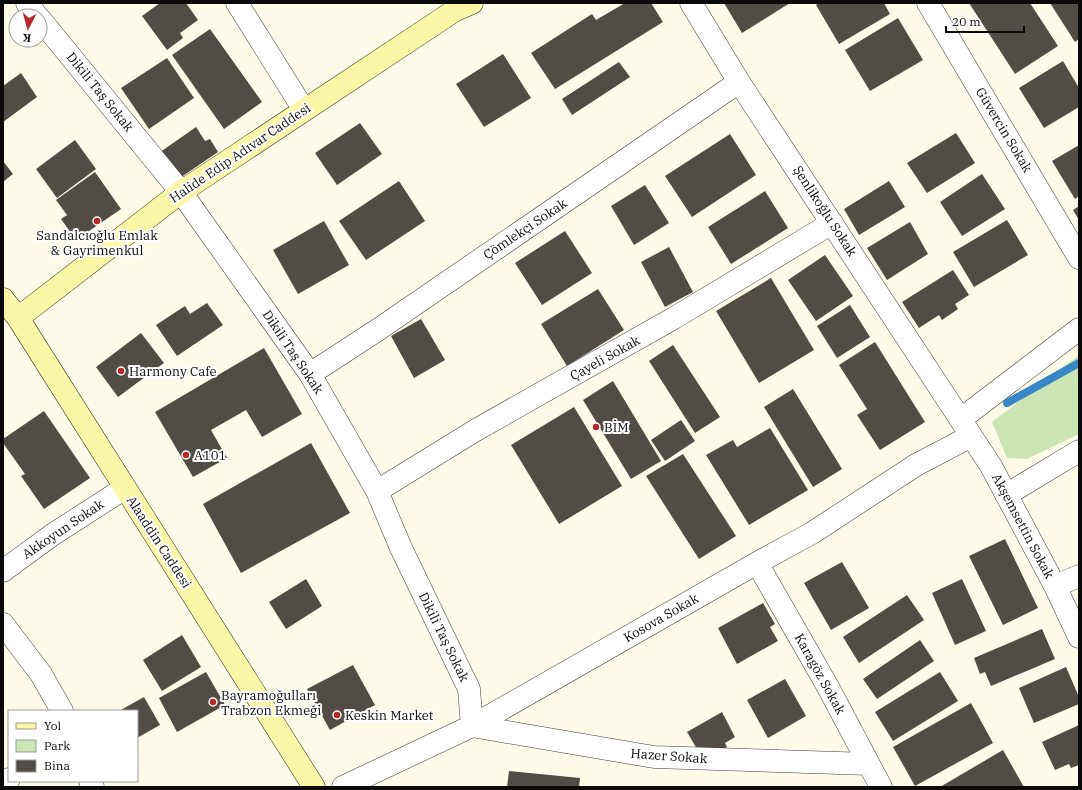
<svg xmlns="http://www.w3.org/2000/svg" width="1082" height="790" viewBox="0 0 1082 790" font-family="'IBM Plex Serif',serif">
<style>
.green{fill:#cbe6b4}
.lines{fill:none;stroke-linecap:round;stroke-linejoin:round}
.stream{stroke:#3987c7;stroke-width:8}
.building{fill:#524c47}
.street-casing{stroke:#3d3d3d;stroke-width:23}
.secondary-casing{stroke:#2c2c2c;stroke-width:23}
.street{stroke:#fff;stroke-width:22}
.secondary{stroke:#fcf7a6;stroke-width:22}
.poi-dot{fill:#b42a29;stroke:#fff;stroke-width:1.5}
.labels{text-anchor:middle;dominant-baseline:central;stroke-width:4;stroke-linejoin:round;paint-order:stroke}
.street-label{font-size:13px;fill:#0a0a0a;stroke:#fff}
.poi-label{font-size:13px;fill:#0a0a0a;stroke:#fff;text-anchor:start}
</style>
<rect width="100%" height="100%" fill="#fefbe8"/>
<path class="green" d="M1079,355V434L1027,459L1007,458L992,422Z"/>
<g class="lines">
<path class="stream" d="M1007,403L1079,363"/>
</g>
<path class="building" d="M160,3H186L198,20L180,33L183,38L167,50L142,16Z
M625,3H651L663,22L555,89L531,53L592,14L596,20Z
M724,3H790L742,33Z
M819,3H884L890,14L839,44L816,5Z
M969,3H1030L1058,46L1015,74Z
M1050,3H1079V39L1075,42Z
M898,18L923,60L870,91L845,50Z
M210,29L262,102L224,129L172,55Z
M503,54L531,98L484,127L456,84Z
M167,58L194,98L149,129L121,88Z
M1063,61L1079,88V107L1044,128L1019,88Z
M619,62L630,77L572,115L562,99Z
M21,73L37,97L3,122V86Z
M360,123L382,154L337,185L315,153Z
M196,127L205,141L210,139L218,152L174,182L156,155Z
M956,133L975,163L927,193L907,163Z
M730,134L756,175L692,217L665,176Z
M75,140L96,169L57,198L36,169Z
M1079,145V196L1075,199L1052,161Z
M3,161L13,174L3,182Z
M95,172L121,209L76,240L61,219L67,215L56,200Z
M982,174L1005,209L962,236L940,202Z
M399,181L425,221L366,260L339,221Z
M889,181L905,207L859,235L844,209Z
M645,185L669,223L634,245L611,206Z
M765,191L788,228L731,264L708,227Z
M1079,206V220L1073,210Z
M1007,220L1028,255L974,287L953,252Z
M324,221L349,265L298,294L273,250Z
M910,222L928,254L887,280L867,248Z
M565,231L592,273L542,305L515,263Z
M669,247L693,292L665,307L641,262Z
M825,255L853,296L816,321L788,280Z
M953,270L969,295L955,304L958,309L942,320L939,315L919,328L902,302Z
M771,278L814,350L759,383L716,311Z
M598,289L624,330L567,366L541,324Z
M207,303L223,325L177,356L156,325L185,306L190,314Z
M850,305L870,337L837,358L817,326Z
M421,319L445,360L414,378L391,336Z
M141,333L164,363L118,397L96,367Z
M875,342L925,422L880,450L857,415L867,409L839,365Z
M673,345L720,417L695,433L649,361Z
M264,348L302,414L262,437L246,410L211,430L227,458L193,477L155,412Z
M613,381L661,461L631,479L583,400Z
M793,389L842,469L813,487L764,407Z
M574,407L622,486L559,524L511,445Z
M44,411L90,478L44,509L21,476L25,474L3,443V439Z
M681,420L695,441L665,461L651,440Z
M770,428L808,490L749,525L706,455L733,440L737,447Z
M311,443L350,513L241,573L203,504Z
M683,454L736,536L699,559L646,476Z
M1005,539L1038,608L1003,625L969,556Z
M842,562L869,608L831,630L804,583Z
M306,579L322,606L286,629L269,602Z
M962,579L986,631L955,645L932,593Z
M907,595L924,620L859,663L843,637Z
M763,603L775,624L770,627L778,641L737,664L718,628Z
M1042,629L1055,659L991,686L985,672L980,674L974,658Z
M182,635L201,667L162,691L143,660Z
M920,640L934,661L877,699L863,679Z
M353,665L375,705L330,730L307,689Z
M1066,667L1079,697V704L1034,723L1019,688Z
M206,672L225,705L177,732L159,698Z
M940,672L958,701L893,741L875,712Z
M785,679L806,716L768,738L747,700Z
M144,697L160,725L137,738V711H119Z
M971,703L993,743L915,786L893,747Z
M722,712L735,737L725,743L727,747L713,755L700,754L687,732Z
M1079,725V765L1071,768L1069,764L1055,770L1042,742Z
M1003,750L1024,787H940Z
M509,771L580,778L579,787H507Z"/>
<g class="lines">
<defs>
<path id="street" d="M27,3L37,16
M237,3L304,110
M691,3L739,82L991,466L1055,586L1079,637
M928,3L1079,258
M40,19L181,192L310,374L377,491L401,548L469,689L472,726L654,757L869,764
M310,374L379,329L739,82
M961,419L1079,329
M377,491L476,430L674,318L832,223
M1006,495L1079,451
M757,563L828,687L881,787
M3,571L52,535L125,488
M1055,586L1079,576
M3,624L41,674L62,711
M90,781L93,787
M3,782L9,779
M343,787L472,726L757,563L812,533L916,465L971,436"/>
<path id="secondary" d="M3,299L18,318L314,787
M18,318L181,192L454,11L472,3"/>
</defs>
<use href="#street" class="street-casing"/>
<use href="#secondary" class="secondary-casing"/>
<use href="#street" class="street"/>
<use href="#secondary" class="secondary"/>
</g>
<g class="poi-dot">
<circle cx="97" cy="221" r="4"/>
<circle cx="121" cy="371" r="4"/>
<circle cx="596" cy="427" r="4"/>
<circle cx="186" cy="455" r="4"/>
<circle cx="213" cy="702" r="4"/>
<circle cx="337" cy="715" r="4"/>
</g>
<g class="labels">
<g class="street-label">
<text transform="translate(100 92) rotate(51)">Dikili Taş Sokak</text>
<text transform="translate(1004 130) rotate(59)">Güvercin Sokak</text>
<text transform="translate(240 153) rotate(-34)">Halide Edip Adıvar Caddesi</text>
<text transform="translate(825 211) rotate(57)">Şenlikoğlu Sokak</text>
<text transform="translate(525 229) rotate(-34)">Çömlekçi Sokak</text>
<text transform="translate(293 352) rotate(56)">Dikili Taş Sokak</text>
<text transform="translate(605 358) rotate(-29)">Çayeli Sokak</text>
<text transform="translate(1023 526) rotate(62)">Akşemsettin Sokak</text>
<text transform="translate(63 529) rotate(-34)">Akkoyun Sokak</text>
<text transform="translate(159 542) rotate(57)">Alaaddin Caddesi</text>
<text transform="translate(661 618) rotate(-30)">Kosova Sokak</text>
<text transform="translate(444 637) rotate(64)">Dikili Taş Sokak</text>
<text transform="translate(820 674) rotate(61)">Karagöz Sokak</text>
<text transform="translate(669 756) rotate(4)">Hazer Sokak</text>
</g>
<g class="poi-label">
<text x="97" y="235" text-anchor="middle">Sandalcıoğlu Emlak<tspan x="97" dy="15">&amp; Gayrimenkul</tspan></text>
<text x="129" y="371">Harmony Cafe</text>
<text x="604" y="427">BİM</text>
<text x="194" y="455">A101</text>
<text x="221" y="695">Bayramoğulları<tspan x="221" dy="15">Trabzon Ekmeği</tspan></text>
<text x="345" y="715">Keskin Market</text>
</g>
</g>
<rect width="1082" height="790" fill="none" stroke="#0a0a0a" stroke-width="8"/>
<rect x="8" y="710" width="130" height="72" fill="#ffffff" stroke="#9d9d9d"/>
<rect x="16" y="723" width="20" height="6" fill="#fcf7a6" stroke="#9d9d9d"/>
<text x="44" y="730" font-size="12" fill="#0a0a0a">Yol</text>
<rect x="16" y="740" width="20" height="12" fill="#cbe6b4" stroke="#9d9d9d"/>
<text x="44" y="750" font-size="12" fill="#0a0a0a">Park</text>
<rect x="16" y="760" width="20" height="12" fill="#524c47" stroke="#9d9d9d"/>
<text x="44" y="770" font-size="12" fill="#0a0a0a">Bina</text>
<g transform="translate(28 28) rotate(186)"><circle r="19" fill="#ffffff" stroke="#9d9d9d"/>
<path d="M0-3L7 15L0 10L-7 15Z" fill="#b42a29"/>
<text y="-6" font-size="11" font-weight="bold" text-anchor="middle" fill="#0a0a0a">K</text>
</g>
<path d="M946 26v6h78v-6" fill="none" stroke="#0a0a0a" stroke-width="2"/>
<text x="952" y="26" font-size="12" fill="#0a0a0a" stroke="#ffffff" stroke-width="3" paint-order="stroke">20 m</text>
</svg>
